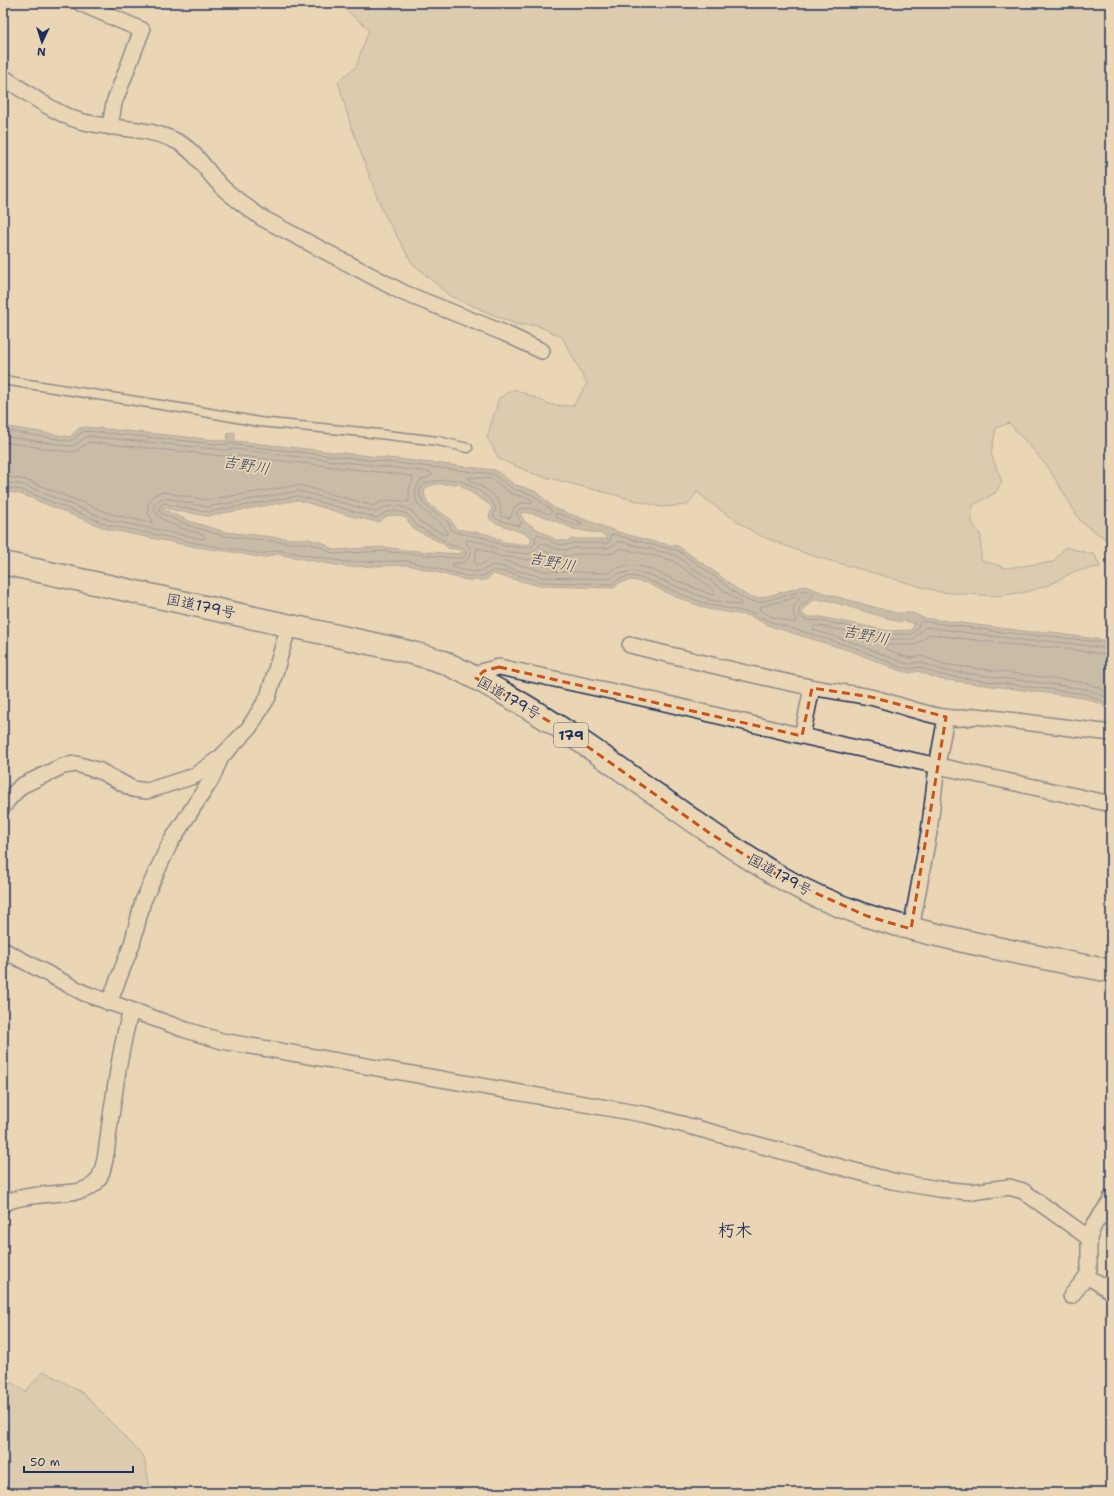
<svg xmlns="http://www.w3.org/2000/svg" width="1114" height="1496" viewBox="0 0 1114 1496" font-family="'Shantell Sans','Klee One',sans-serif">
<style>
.green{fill:#ccbea8;stroke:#747683}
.water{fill:#a39d96;stroke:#6d7180;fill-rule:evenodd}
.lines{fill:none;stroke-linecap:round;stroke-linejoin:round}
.shore{stroke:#515b74;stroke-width:1}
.lane-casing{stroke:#1b2f5e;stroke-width:11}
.street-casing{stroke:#1b2f5e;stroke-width:18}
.highway-casing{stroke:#1b2f5e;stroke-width:25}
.lane{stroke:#ead6b4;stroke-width:8}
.street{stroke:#ead6b4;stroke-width:15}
.highway{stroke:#ead6b4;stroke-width:22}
.marked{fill:none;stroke:#c95318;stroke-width:3;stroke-dasharray:8 5;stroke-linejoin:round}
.labels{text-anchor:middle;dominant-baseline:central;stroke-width:3.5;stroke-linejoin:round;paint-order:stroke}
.shield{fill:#ead6b4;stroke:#596178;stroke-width:1}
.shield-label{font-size:14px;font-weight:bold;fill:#1b2f5e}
.street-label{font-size:15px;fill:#1b2f5e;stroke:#ead6b4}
.water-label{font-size:16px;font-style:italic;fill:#364569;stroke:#ead6b4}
.quarter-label{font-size:17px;font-weight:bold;fill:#1b2f5e;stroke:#ead6b4}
</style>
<rect width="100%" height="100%" fill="#ead6b4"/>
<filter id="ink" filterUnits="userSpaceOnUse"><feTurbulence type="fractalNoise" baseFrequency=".025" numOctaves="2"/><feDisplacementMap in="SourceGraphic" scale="8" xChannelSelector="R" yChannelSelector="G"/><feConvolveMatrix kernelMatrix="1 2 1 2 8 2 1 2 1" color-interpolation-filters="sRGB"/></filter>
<g filter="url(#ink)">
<path class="green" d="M337,3H1111V535L1106,539L1081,522L1048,467L1009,423L996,428L991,454L1002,482L995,493L973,505L972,522L981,536V560L1006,568L1053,562L1065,547L1095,555L1100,567L1075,571L1049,585L1026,592L995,596L940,592L807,554L758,535L716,507L697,492L688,505L661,507L534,474L499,459L487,437L499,398L514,389L552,405L573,406L587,384L562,337L536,325H517L450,296L412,263L382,210L350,123L338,81L356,67L369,29Z
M44,1371L84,1394L144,1457L151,1493H3V1376L25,1392Z"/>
<path class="water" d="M3,426L70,437L79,428L86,427L227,441L228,433L235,432V441L495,470L515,485L520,486L535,491L554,508L618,532L654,542L678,546L719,575L734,587L749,597L760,598L805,586L827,594L896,613H913L923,618L1031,632H1052L1060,634L1111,641V714L1101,704L1084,698L939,679L918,671L910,673L898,670L854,652L770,626L750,616L708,609L671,595L647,583L631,580L619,583L614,588L540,586L493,574L486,580H466L408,565L346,567L277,554L263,558L233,552L196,547L107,529L21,494L3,491ZM435,484H459L490,505L492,509L489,516L490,519L496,523L529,535L532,539L531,542L528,545L505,542L487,534L456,529C454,525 452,521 449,518C439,510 421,504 425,488ZM298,500L351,516L377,522L381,521L386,516L397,515L406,518L414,529L442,543L448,548L461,550L462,554L427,552L380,547L335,550L328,547L324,543L308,539H292L225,532L189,521L162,509L164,507L168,509L207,516ZM524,512L546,517L574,529L602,534L608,539H572L567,541L556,540L525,522L520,514ZM814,600H826L897,621L910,622L915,624L911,630L889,631L821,617H807L802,614L803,609Z"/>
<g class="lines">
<path class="shore" d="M3,430L69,441C76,439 79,432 86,431L226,445L232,443L236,445L493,474L513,489L533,495L551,510V513L549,514C540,511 522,503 516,513L521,523L520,526L498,520L493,516L496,509C493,498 472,485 461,481C457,479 450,480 446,480C434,481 412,482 422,500C427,511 440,514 448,522C450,525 451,529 454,532L485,538L504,546L529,548L535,544L536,536L538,534L556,544L567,545L573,543H607L610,541L611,535L613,534L653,545L677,550L717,578L731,590L748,601L761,602L805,590L814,595L799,608V616L806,620L821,621L888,634H913L918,628L919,623L921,621L1031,636H1051L1111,644
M3,436L69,446L75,445L87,436L225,450L232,449L430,472L432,474L431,476C423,479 418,480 416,490C410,510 441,517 448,533L445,535L420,522L412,511L400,506L384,507L376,512L299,491L207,507L165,498C158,499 154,503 154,509C157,523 192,531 204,535L205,538L203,539L109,520L24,485L3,482
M3,442L69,452L76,451L89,442L224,456L232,455L412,476L413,478L409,490V502C396,501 387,497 374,506L299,485L207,500L163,492L154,495L148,504V513L153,521L151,523L111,514L26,480L3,476
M471,477L492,479L510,493L531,499L533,503C529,504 527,502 523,503C514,504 513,511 510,518L501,516L500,514C504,496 482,488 470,480L469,478Z
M3,487L22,490L108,525L196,543L262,554L277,550L346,562L408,561L466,576H484L493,570L511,573L541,582L612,584L618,579L631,576L648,580L673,591L709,605L752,613L771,622L856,648L900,667L910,669L919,667L940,675L1085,694L1102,701L1111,708
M298,496L377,518L386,512L397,511L407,514L417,526L443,540L450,545L463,547L466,552V555L463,558H457L380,551L335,554L326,550L322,547L307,543H292L224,536L187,525L161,513L159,509L161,505L164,503L170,505L208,512Z
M557,513L581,522L582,525H575L556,517L555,514Z
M467,540L484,543L502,551L527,554L533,552L542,543L556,549L567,550L574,548H608L612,546L618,541L675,555L740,602L741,604L739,605L711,600L675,586L651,575L633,571L617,574L610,579L575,578L542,577L495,565C489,565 488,569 483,570C475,574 459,569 452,567L451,565L452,563H463L469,558L471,551L466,542Z
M478,548L502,557H512L527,560L535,558L544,551L556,555L567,556L575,554H607L613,553L620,548L672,560L710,587L716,593L712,595C701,590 689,586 677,581C652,570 633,557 607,573L543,571L501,560L494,559L488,560L481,565H476L474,563Z
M799,597L800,599C793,606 791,612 796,621L794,623L773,617L759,610L760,607Z
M1111,649L1050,641H1030L925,627L914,639H887L820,626H814L813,628L814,630L857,644L901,662L910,664L920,662L941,670L1086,689L1104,696L1111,702
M1111,655L1050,647H1029L929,634L920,642L915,645H887L885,647L886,649L903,656L910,658L922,656L943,664L1087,683L1111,693"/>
<defs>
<path id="lane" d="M3,380L199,411L259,422L362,432L438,441L468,448"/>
<path id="street" d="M80,3L142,30L114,103L110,127
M3,77C25,91 55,114 80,121C112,130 148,126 178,142C197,152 208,174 223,188C235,199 248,208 262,218L404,293L504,333L542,351
M630,645C690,660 750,675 810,687C830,691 850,693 870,697C901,704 944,725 976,716L1111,733
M476,678L484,671L499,667L656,701L802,736L1111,804
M802,736L812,688
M3,807L7,801L21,786L63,766L76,764L100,771L133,789L147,791L194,776L221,757L249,728L268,697L289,625
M911,929L929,832L937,766L946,717
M3,950L84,993L186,1030L222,1041L648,1115L892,1181L938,1189L972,1192L1009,1187L1023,1191L1089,1238
M109,1003L132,944L143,901L170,843L211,780L221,757
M3,1205C13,1194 64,1194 80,1191C87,1189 94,1186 98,1180C106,1166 107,1145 109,1130C115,1090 120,1049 131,1010
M1087,1276L1111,1291
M1071,1296L1087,1276L1089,1268V1238L1094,1225L1110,1202L1111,1198"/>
<path id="highway" d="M3,563L401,650C415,654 430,657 443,662C464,671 484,683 503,693C600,747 684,821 780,877C834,909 895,926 955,939C1007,951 1059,961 1111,971"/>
</defs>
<use href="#lane" class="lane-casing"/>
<use href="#street" class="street-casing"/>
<use href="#highway" class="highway-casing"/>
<use href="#lane" class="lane"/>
<use href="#street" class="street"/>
<use href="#highway" class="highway"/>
</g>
</g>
<path d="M0 0H1114V1496H0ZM499,667L802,736L812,688L871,697L946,717L911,929L867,916L782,878L708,832L567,732L476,678L484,671Z" fill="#ead6b4" fill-opacity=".55" fill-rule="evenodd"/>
<path class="marked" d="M499,667L802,736L812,688L871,697L946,717L911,929L867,916L782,878L708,832L567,732L476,678L484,671Z"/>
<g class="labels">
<rect class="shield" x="554" y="723" width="34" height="24" rx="3"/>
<g class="shield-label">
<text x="571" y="735">179</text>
</g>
<g class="street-label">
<text transform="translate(201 606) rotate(12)">国道179号</text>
<text transform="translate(509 698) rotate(30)">国道179号</text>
<text transform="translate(780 875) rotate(29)">国道179号</text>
</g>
<g class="water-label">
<text transform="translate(246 465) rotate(10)">吉野川</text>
<text transform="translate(552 562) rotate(11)">吉野川</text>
<text transform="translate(866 635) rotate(11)">吉野川</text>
</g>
<g class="quarter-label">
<text x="735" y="1230">朽木</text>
</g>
</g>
<rect width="1114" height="1496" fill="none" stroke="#ead6b4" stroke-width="16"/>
<rect x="8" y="8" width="1098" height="1480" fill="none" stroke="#1b2f5e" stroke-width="1.5" filter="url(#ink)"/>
<g transform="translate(42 42) rotate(184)" stroke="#ead6b4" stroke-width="3" paint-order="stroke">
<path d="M0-3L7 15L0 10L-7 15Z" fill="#1b2f5e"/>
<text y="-6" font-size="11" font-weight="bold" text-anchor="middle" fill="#1b2f5e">N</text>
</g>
<path d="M24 1466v6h109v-6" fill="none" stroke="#1b2f5e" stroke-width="2"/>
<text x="30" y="1466" font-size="12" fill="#1b2f5e" stroke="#ead6b4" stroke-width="3" paint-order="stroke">50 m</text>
</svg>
